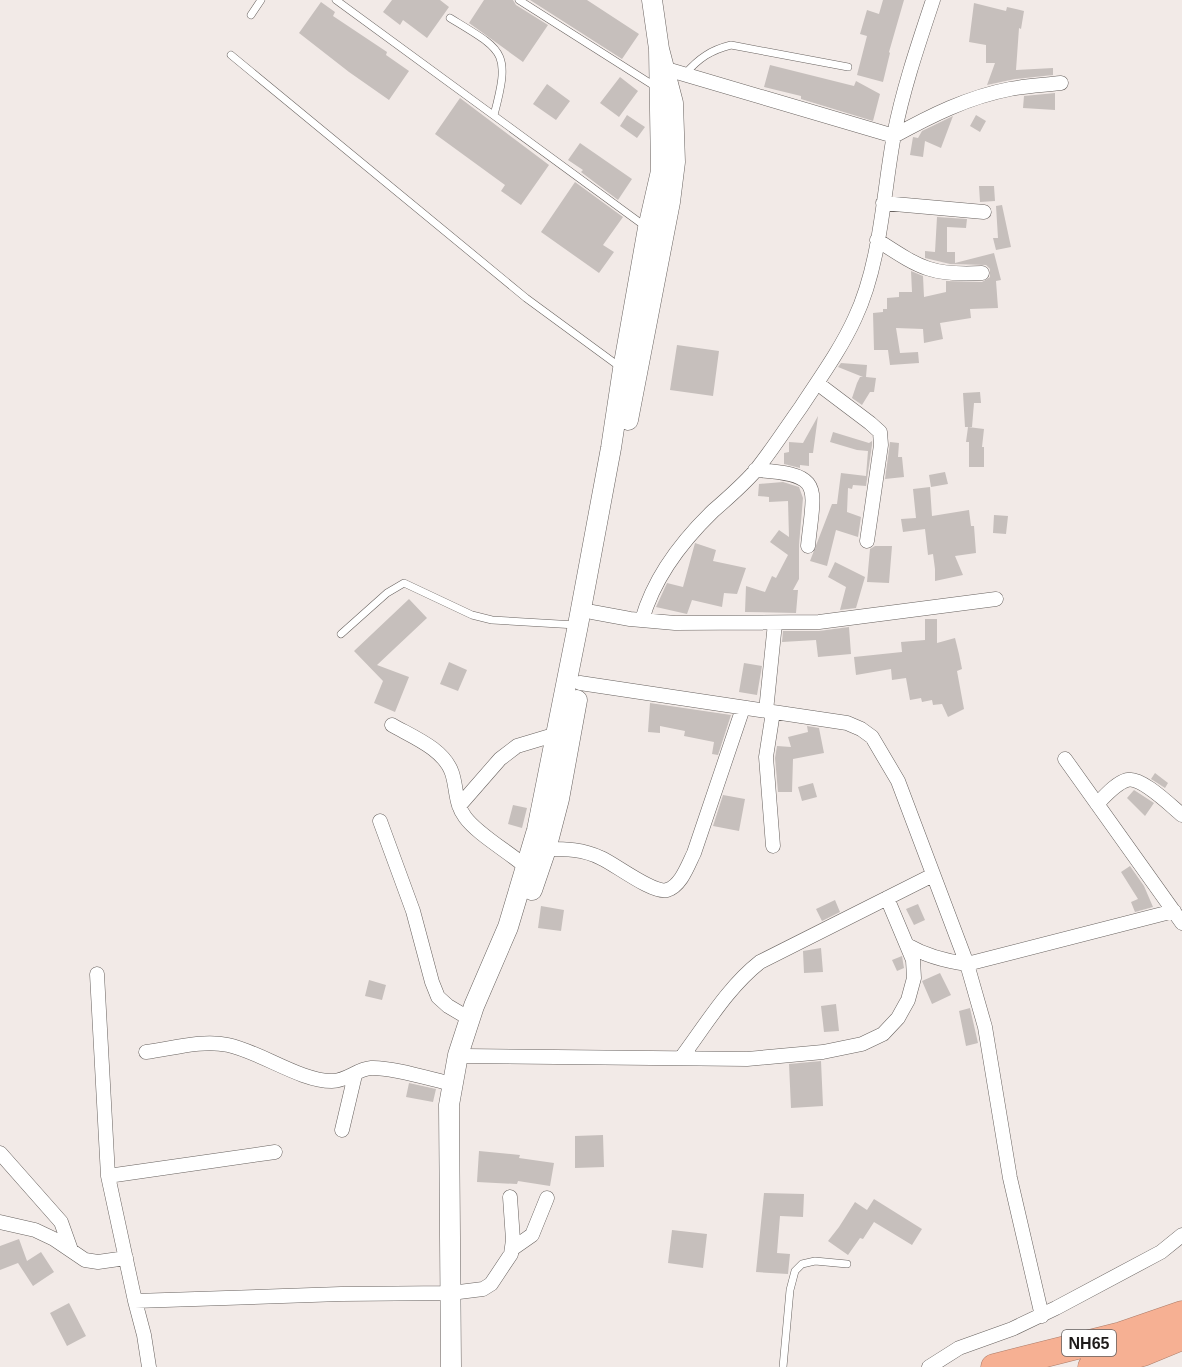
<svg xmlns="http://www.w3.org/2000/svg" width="1182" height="1367" viewBox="0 0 1182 1367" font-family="Helvetica,sans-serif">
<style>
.building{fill:#c6bfbc}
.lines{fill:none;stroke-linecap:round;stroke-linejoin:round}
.lane-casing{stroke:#68625f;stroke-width:8}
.street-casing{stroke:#68625f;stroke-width:15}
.secondary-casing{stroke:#68625f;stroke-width:21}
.highway-casing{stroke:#aa7c69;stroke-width:27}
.lane{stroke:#fff;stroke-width:7}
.street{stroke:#fff;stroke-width:14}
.secondary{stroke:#fff;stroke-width:20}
.highway{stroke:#f6b093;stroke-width:26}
.labels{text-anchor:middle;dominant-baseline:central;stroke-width:4.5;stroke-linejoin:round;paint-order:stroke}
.shield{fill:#fff;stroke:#625f5f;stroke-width:1.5}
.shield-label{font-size:16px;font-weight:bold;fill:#1e1b1a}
</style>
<rect width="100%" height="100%" fill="#f2eae7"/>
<path class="building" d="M392,0H440L449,7L427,38L403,20L400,25L383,12Z
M484,0H513L516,5L548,25L523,62L469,23Z
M530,0H587L639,34L622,59Z
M883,0H904L889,52L890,53L883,82L857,75L867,36L860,34L867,10L879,14Z
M321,2L335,12L333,16L387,52L386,55L409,71L389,100L349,72L299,33Z
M974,3L1006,11L1007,7L1024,11L1021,29L1019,28L1016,70L1053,68V75L1015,79L987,85L995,63H986V45L969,42Z
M770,65L854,86L856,81L880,94L873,121L801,99V96L764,87Z
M620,77L638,91L619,117L600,103Z
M547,84L570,101L556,120L533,104Z
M1055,93V110L1023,108L1024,96Z
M460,98L549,165L521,205L501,191L505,185L435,134Z
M627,115L645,127L637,138L620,126Z
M976,115L986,121L980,132L970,126Z
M953,116L941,148L925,141L923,157L910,155L913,137L918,138L922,131Z
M580,143L632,179L618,200L581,172L583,170L568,160Z
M575,182L623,217L603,245L614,252L599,273L541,232Z
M979,186H994L995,201L980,202Z
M1002,205L1011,247L996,250L993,238H998L996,206Z
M937,217L967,219L966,228L947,227V252H955V263L994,253L1001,280L996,281L998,308L970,309L971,318L940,323L943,339L924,343L923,329L896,328L900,353L918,352L919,363L890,365L888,350H874L873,313L883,312V309H887V298L899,297V292H912L911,271L923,276L924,297L946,292V281L982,282L990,277V269L986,265L950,264L925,258V251L935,252Z
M677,345L719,351L713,396L670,390Z
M841,363L867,365L866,377L876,378L874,392H870L862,405L852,398L857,383L860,377H863L838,367Z
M980,392L981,403H974L972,427H965L963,393Z
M818,416L813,453H809V466L800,465V468L784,464V453L789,452V442L803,443Z
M968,427L984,429L982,447H984V467H969V442H966Z
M833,432L869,443L872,441V445L866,486L853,485L852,489L848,488L847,512L861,517L858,537L836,530L827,566L810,561L832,504H837L841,473L866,476L868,451L857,450L830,442Z
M890,442L899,443L898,457H902L904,477L885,479Z
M945,472L948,484L931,487L929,475Z
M783,482L799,487L803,498L799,545V579L793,590H798L796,613L745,612L746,586L765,592L772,576L776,578L788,555L770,542L779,530L789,537L788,501L769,502V497L758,496L759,484Z
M930,487L932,516L969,510L971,526H974L976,553L955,556L963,575L935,581V569L933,554L928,555L925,529L903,532L901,519L916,518L913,489Z
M994,515L1008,516L1006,534L993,533Z
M695,543L716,550L713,561L746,568L737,594L724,593L722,607L692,600L687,614L656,607L667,583L683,587Z
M875,546H892L889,583L867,582L870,549Z
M835,562L865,577L856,608L840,610L846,587L828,577Z
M409,599L427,618L377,665L409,677L395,712L374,703L383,681L354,651Z
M925,619H937V643L955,638L959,654L962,669L957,671L964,709L948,717L942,704L933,705L932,700L922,702L921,698L910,700L906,678L892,680L891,669L856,675L854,657L902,652L901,642L925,640Z
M849,627L851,654L818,657L816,640L782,642L783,631H819Z
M449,662L467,670L458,691L440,684Z
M744,663L762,666L757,695L739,692Z
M650,703L731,715L718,755L712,754L714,742L684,736L685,731L660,726V733L648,732Z
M807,726L819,728L824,753L793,759L792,792H778L775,758L777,746L791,747L788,737L808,732Z
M1155,773L1168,783L1165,788L1151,779Z
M813,783L817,797L802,801L798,787Z
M1134,790L1154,803L1145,816L1127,798Z
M723,795L745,799L739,831L713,826Z
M513,805L527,808L522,828L508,824Z
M1130,866L1144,886L1153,907L1135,912L1131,902L1138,899L1121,872Z
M835,900L840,912L822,921L816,909Z
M918,904L925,920L914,925L906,909Z
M541,906L564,910L561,931L538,928Z
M821,948L823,972L804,973L803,951Z
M902,956L904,968L897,971L892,960Z
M940,973L951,995L932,1004L922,981Z
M369,980L386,985L382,1000L365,996Z
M836,1004L839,1031L824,1032L821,1006Z
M970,1008L978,1043L966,1046L959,1011Z
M821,1061L823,1106L791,1108L789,1064Z
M409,1083L436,1089L433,1102L406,1097Z
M603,1135L604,1167L575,1168V1136Z
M479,1151L520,1155L519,1158L554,1163L550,1186L518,1181L517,1184L477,1182Z
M764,1193L804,1194L803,1217L780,1216L777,1253L790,1254L788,1274L756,1272Z
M874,1199L922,1229L912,1245L874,1222L863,1239L860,1238L848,1255L828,1241L839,1227L855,1202L867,1210Z
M672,1230L707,1234L703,1268L668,1263Z
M19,1239L27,1261L41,1252L54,1272L33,1286L18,1263L0,1270V1246Z
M69,1303L86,1336L67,1346L50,1313Z"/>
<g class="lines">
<defs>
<path id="lane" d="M336,0L646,227
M519,0L656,87
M251,15L261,0
M450,18C504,51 511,51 494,115
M231,55L526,298L620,367
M685,74C699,58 711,50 731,45L848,67
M341,634L387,593L404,583L472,615L492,620L576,625
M783,1367L790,1290L795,1271L802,1264L815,1261L847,1264"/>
<path id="street" d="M663,68L894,136C930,116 968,97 1010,89C1026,86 1044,85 1061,83
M883,203L984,212
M877,240C919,267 930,276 982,273
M817,383L870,423L880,432L881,445L867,541
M755,470C825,474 814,486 808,546
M592,612L630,619L675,623L819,622L996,599
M642,620C654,577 681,542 713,511C728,498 743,485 756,470C772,450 786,428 801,407C820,378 841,349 855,318C881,263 883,194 894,135C903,89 918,45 933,0
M580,683L847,723L861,729L872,737L898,781L967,964L985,1027L1010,1178L1042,1316
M766,711L775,623
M773,712L766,757L773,846
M392,725C413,737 444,749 452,773C457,788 455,804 465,817C477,834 509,852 526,867
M1065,759L1182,923
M1097,804C1105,796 1116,783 1127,780C1141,776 1171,806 1182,815
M459,806L500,759L517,746L557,734
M380,821L413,911L432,982L438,997L448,1006L470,1019
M546,849C566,849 583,849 601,858C615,864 653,894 667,890C681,886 688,865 694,853L743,708
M907,945C926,956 945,961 967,964L1174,911
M97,974L108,1176L135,1301L144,1335L149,1367
M146,1052C171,1049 202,1039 228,1045C261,1052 300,1081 332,1081C347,1081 357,1069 371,1068C392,1067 430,1079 452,1084
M465,1056L747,1059L823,1052L862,1044L883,1034L898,1018L908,1000L914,978L913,960L887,898
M681,1058C705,1026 728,987 760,962L933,875
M342,1130L355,1075
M0,1153L61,1222L71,1250
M108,1176L275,1152
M0,1222L35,1230L54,1239L85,1260L98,1262L126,1258
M512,1249L532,1235L547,1198
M135,1301L341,1294L451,1293L483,1289L491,1284L511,1254L513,1240L510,1197
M929,1367L959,1348L1012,1329L1056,1308L1161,1252L1182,1235"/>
<path id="secondary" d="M628,420L670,202L675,162L673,103L659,49L652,0
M532,890L546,849L559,799L577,700
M451,1367L449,1105L458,1055L474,1006L508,927L537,830L578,625L611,448L623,369L648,228L661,171L659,49"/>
<path id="highway" d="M994,1367L1121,1335L1182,1314
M1091,1367L1143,1353L1182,1337"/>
</defs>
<use href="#lane" class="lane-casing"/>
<use href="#street" class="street-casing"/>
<use href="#secondary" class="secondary-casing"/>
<use href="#highway" class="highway-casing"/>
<use href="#lane" class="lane"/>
<use href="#street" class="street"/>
<use href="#secondary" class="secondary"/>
<use href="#highway" class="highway"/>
</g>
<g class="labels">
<rect class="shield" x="1062" y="1330" width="54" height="26" rx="4.5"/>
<g class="shield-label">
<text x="1089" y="1343">NH65</text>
</g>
</g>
</svg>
